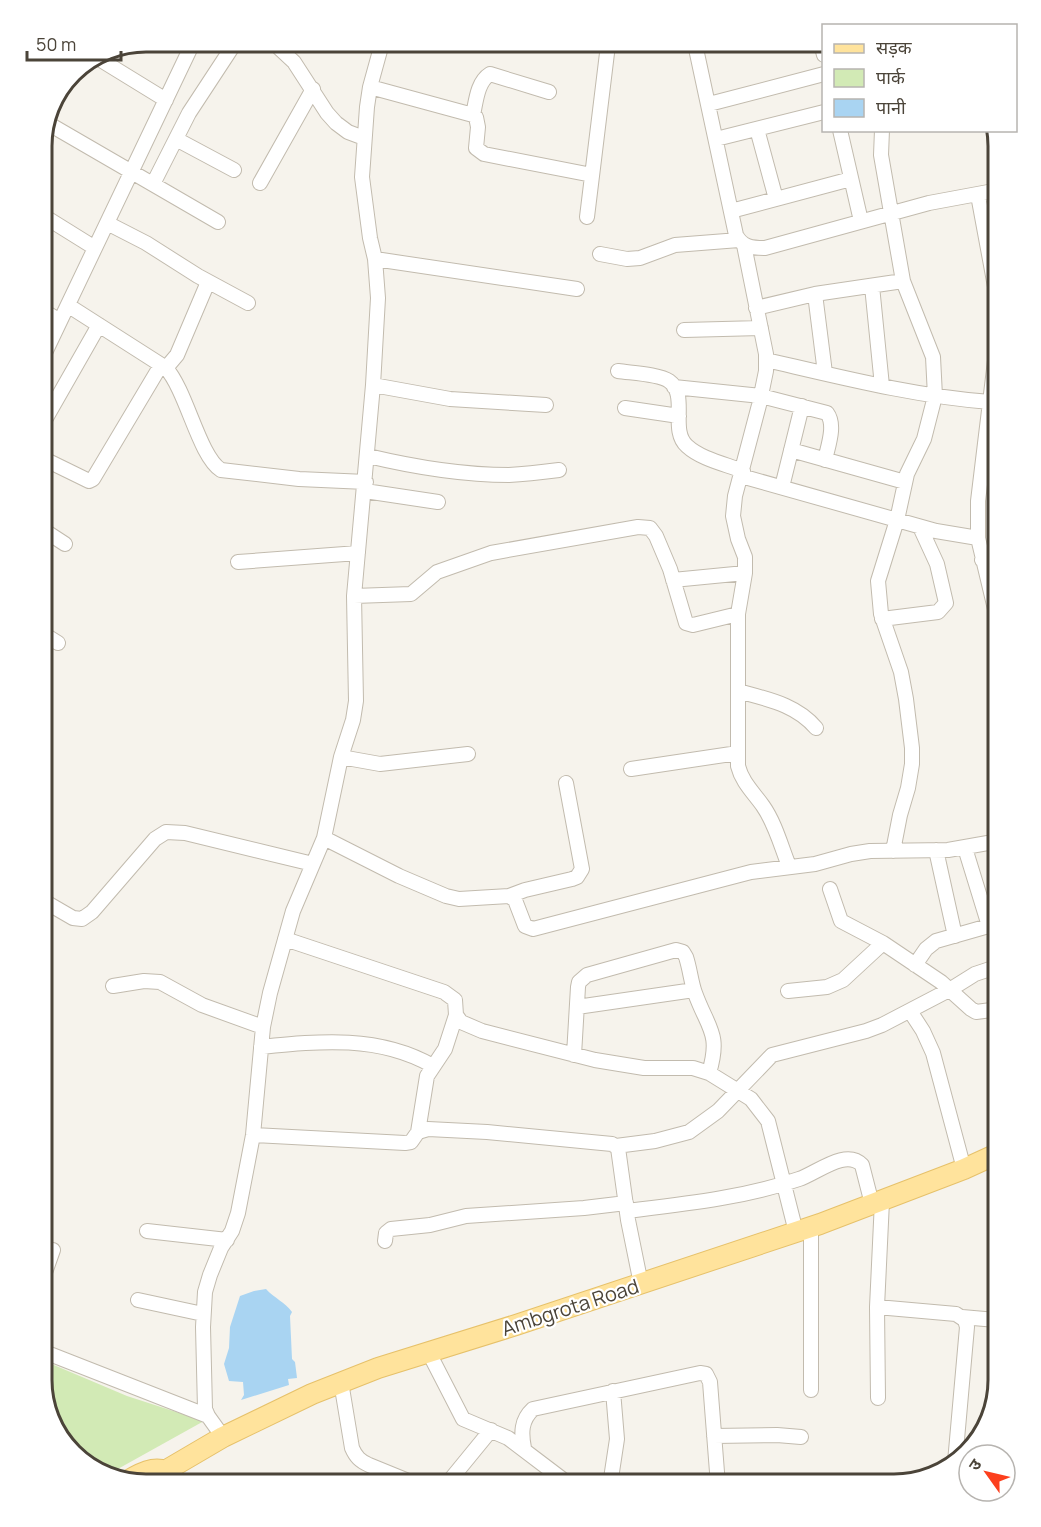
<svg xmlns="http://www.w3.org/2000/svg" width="1041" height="1527" viewBox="0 0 1041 1527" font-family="Manrope,'Noto Sans Devanagari',sans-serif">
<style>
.green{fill:#d2eab5}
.water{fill:#a9d4f2}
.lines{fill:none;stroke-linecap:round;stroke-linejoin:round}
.minor-casing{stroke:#c2bbae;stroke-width:16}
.primary-casing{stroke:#e6c16a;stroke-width:22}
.minor{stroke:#fff;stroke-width:14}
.primary{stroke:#ffe39c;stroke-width:20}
.labels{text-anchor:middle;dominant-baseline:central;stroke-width:4.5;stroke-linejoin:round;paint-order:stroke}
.street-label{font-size:20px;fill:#4b4439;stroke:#fff}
.rim{fill:none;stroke:#4b4439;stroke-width:3}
</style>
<rect width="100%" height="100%" fill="#f6f3ec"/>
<path class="green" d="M42,1360L127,1396L204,1421L107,1475L94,1471L56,1433L42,1381Z"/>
<path class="water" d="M266,1289C274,1298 285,1302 292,1312L290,1316L292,1359L295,1362L297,1378L288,1379L289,1385L241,1400L244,1395L243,1382L229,1381L224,1364L229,1348L230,1327L240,1296L254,1291Z"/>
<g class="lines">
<defs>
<path id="minor" d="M821,43L824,55
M695,44L736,235C742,247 752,248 765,248L929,203L999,190
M279,48L294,62L327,113L336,123L348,132L364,138
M96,57L166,100
M370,87L473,115L476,117L478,127L476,148L484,154L592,175
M709,104L824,74
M473,115C476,102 477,82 490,74L549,92
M49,124L218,222
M757,129L776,199
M840,130L861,221
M882,130L881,155L903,281L933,357L935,396L924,439L907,474L897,520L878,581L881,614L901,672L906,699L912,748V764L908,788L900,815L893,851
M176,139L234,170
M716,139L824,112
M260,183L313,89
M153,184L189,113L231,49
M978,195L996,292L999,328L978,501V538L999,626
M731,211L851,179
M42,215L95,248
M587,217L608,45
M107,223L146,243L198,276L248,303
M744,245L766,354V371L759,405L735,496L733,516L738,539L745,557V573L738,614V766C742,782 753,792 763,806C775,823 781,846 789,866
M600,254L627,259L640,258L675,245L739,240
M375,259L577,289
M872,286L882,386
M815,294L825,373
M69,306L166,368C187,392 199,456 221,470L299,479L366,482
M756,308L815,294L903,281
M42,310L60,321
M684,330L761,328
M42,359L190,49
M766,360C840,377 914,396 990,402
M166,368L177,355L208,282
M618,371C631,373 659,374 669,381C689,395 669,430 687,446C701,459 725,464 743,471
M373,385L450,399L546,405
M674,387L761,396L827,413C836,425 828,446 825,460
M625,408L679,416
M42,425L99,325
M791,450L905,482
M368,456C414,467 461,475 509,475C526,474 543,472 559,470
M42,458L89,481L93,479L161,365
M741,476L936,531L978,538
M782,487L802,406
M365,491L438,502
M42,529L65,544
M982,560L999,556
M238,562L358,553
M673,580L745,573
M354,596L411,594L437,572L491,553L638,527L650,528L656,536L670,569L686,623L693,625L738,614
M882,619L938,612L946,603L937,564L920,527
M42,633L58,643
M738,691C766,699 796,704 816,728
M341,757L380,764L468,754
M631,769L738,753
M324,838L399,876L446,896L459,899L509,896L515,900L525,926L533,929L751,872L815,864L851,854L870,851L948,850L999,841
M965,848L989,926
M936,850L955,936
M830,889L841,921L883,943L941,982L971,1009L976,1012L999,1009
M509,896L525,890L572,879L577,877L582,869L566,783
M42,900L73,918L82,919L92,912L155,839L166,832L185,833L313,864
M285,939L444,992L455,1000L456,1015L461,1022L482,1031L595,1060L644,1068H693L709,1073L751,1099L768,1121L796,1232
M915,965L926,949L936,941L999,923
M113,986L144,981L160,982L202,1005L263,1027
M788,991L827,987L843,980L883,943
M577,1007L694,990
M910,1011L923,1031L933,1053L964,1169
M261,1047C320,1041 379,1035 433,1066
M574,1055L578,987L579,982L587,975L676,950L683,952L686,957C690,969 691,982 695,993C708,1029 721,1033 709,1073
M418,1132L427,1076L445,1049L456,1015
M253,1135L405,1143L411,1142L418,1132L428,1129L487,1132L612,1144L618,1148L628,1220L641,1284
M616,1146L655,1141L689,1132L718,1111L772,1055L866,1031L882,1025L951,989L975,974L999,966
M627,1211C685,1204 743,1198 799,1179C817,1173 846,1148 862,1165L872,1204
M811,1227V1390
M147,1231L227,1240
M385,1241L386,1233L391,1229L430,1225L466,1216L584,1208L626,1203
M42,1281L53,1250
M138,1300L203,1314
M877,1307L956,1314L965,1320L967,1327L955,1462
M962,1317L996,1320
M42,1351L208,1416
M428,1351L463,1419L508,1438L570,1485
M341,1382L352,1448C356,1457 360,1461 369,1465L418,1485
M878,1398L877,1307L882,1201
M714,1436L777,1435L801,1437
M223,1437L208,1416L205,1409L203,1327L205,1292L210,1275L221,1248L232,1231L238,1213L253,1135L263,1027L270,993L293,911L324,838L341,757L353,720L356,701L354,596L373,385L378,298L375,259L370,238L362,177L367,107L370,87L381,47
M524,1448C521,1433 521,1420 533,1409L700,1373L706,1374L710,1382L718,1485
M446,1485L491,1430
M610,1485L617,1439L613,1391"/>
<path id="primary" d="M127,1481C138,1475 152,1466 165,1471
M153,1485L165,1471L223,1437L312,1394L378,1368L516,1325L820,1224L964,1169L999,1153"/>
</defs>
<use href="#minor" class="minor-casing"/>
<use href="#primary" class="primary-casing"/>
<use href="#minor" class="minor"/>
<use href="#primary" class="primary"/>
</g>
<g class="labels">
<g class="street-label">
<text transform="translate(570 1307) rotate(-18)">Ambgrota Road</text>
</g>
</g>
<path d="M0 0H1041V1527H0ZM146 52H894A94 94 0 0 1 988 146V1380A94 94 0 0 1 894 1474H146A94 94 0 0 1 52 1380V146A94 94 0 0 1 146 52Z" fill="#fff" fill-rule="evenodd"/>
<path class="rim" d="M146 52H894A94 94 0 0 1 988 146V1380A94 94 0 0 1 894 1474H146A94 94 0 0 1 52 1380V146A94 94 0 0 1 146 52Z"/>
<rect x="822" y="24" width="195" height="108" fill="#ffffff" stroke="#b7b4b0" stroke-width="1.5"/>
<rect x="834" y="44" width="30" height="9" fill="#ffe39c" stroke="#b7b4b0" stroke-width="1.5"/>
<text x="876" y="54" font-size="18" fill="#4b4439">सड़क</text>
<rect x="834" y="69" width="30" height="18" fill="#d2eab5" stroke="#b7b4b0" stroke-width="1.5"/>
<text x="876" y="84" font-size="18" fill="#4b4439">पार्क</text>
<rect x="834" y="99" width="30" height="18" fill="#a9d4f2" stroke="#b7b4b0" stroke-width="1.5"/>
<text x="876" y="114" font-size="18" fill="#4b4439">पानी</text>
<g transform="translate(987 1473) rotate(304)"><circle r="28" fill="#ffffff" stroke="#b7b4b0" stroke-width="1.5"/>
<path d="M0-4.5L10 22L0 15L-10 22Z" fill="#fc3f1d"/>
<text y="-9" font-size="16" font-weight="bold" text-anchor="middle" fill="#4b4439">उ</text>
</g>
<path d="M27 51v9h94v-9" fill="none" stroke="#4b4439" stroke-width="3"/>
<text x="36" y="51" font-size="18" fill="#4b4439" stroke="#ffffff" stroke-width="4.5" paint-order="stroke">50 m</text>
</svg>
